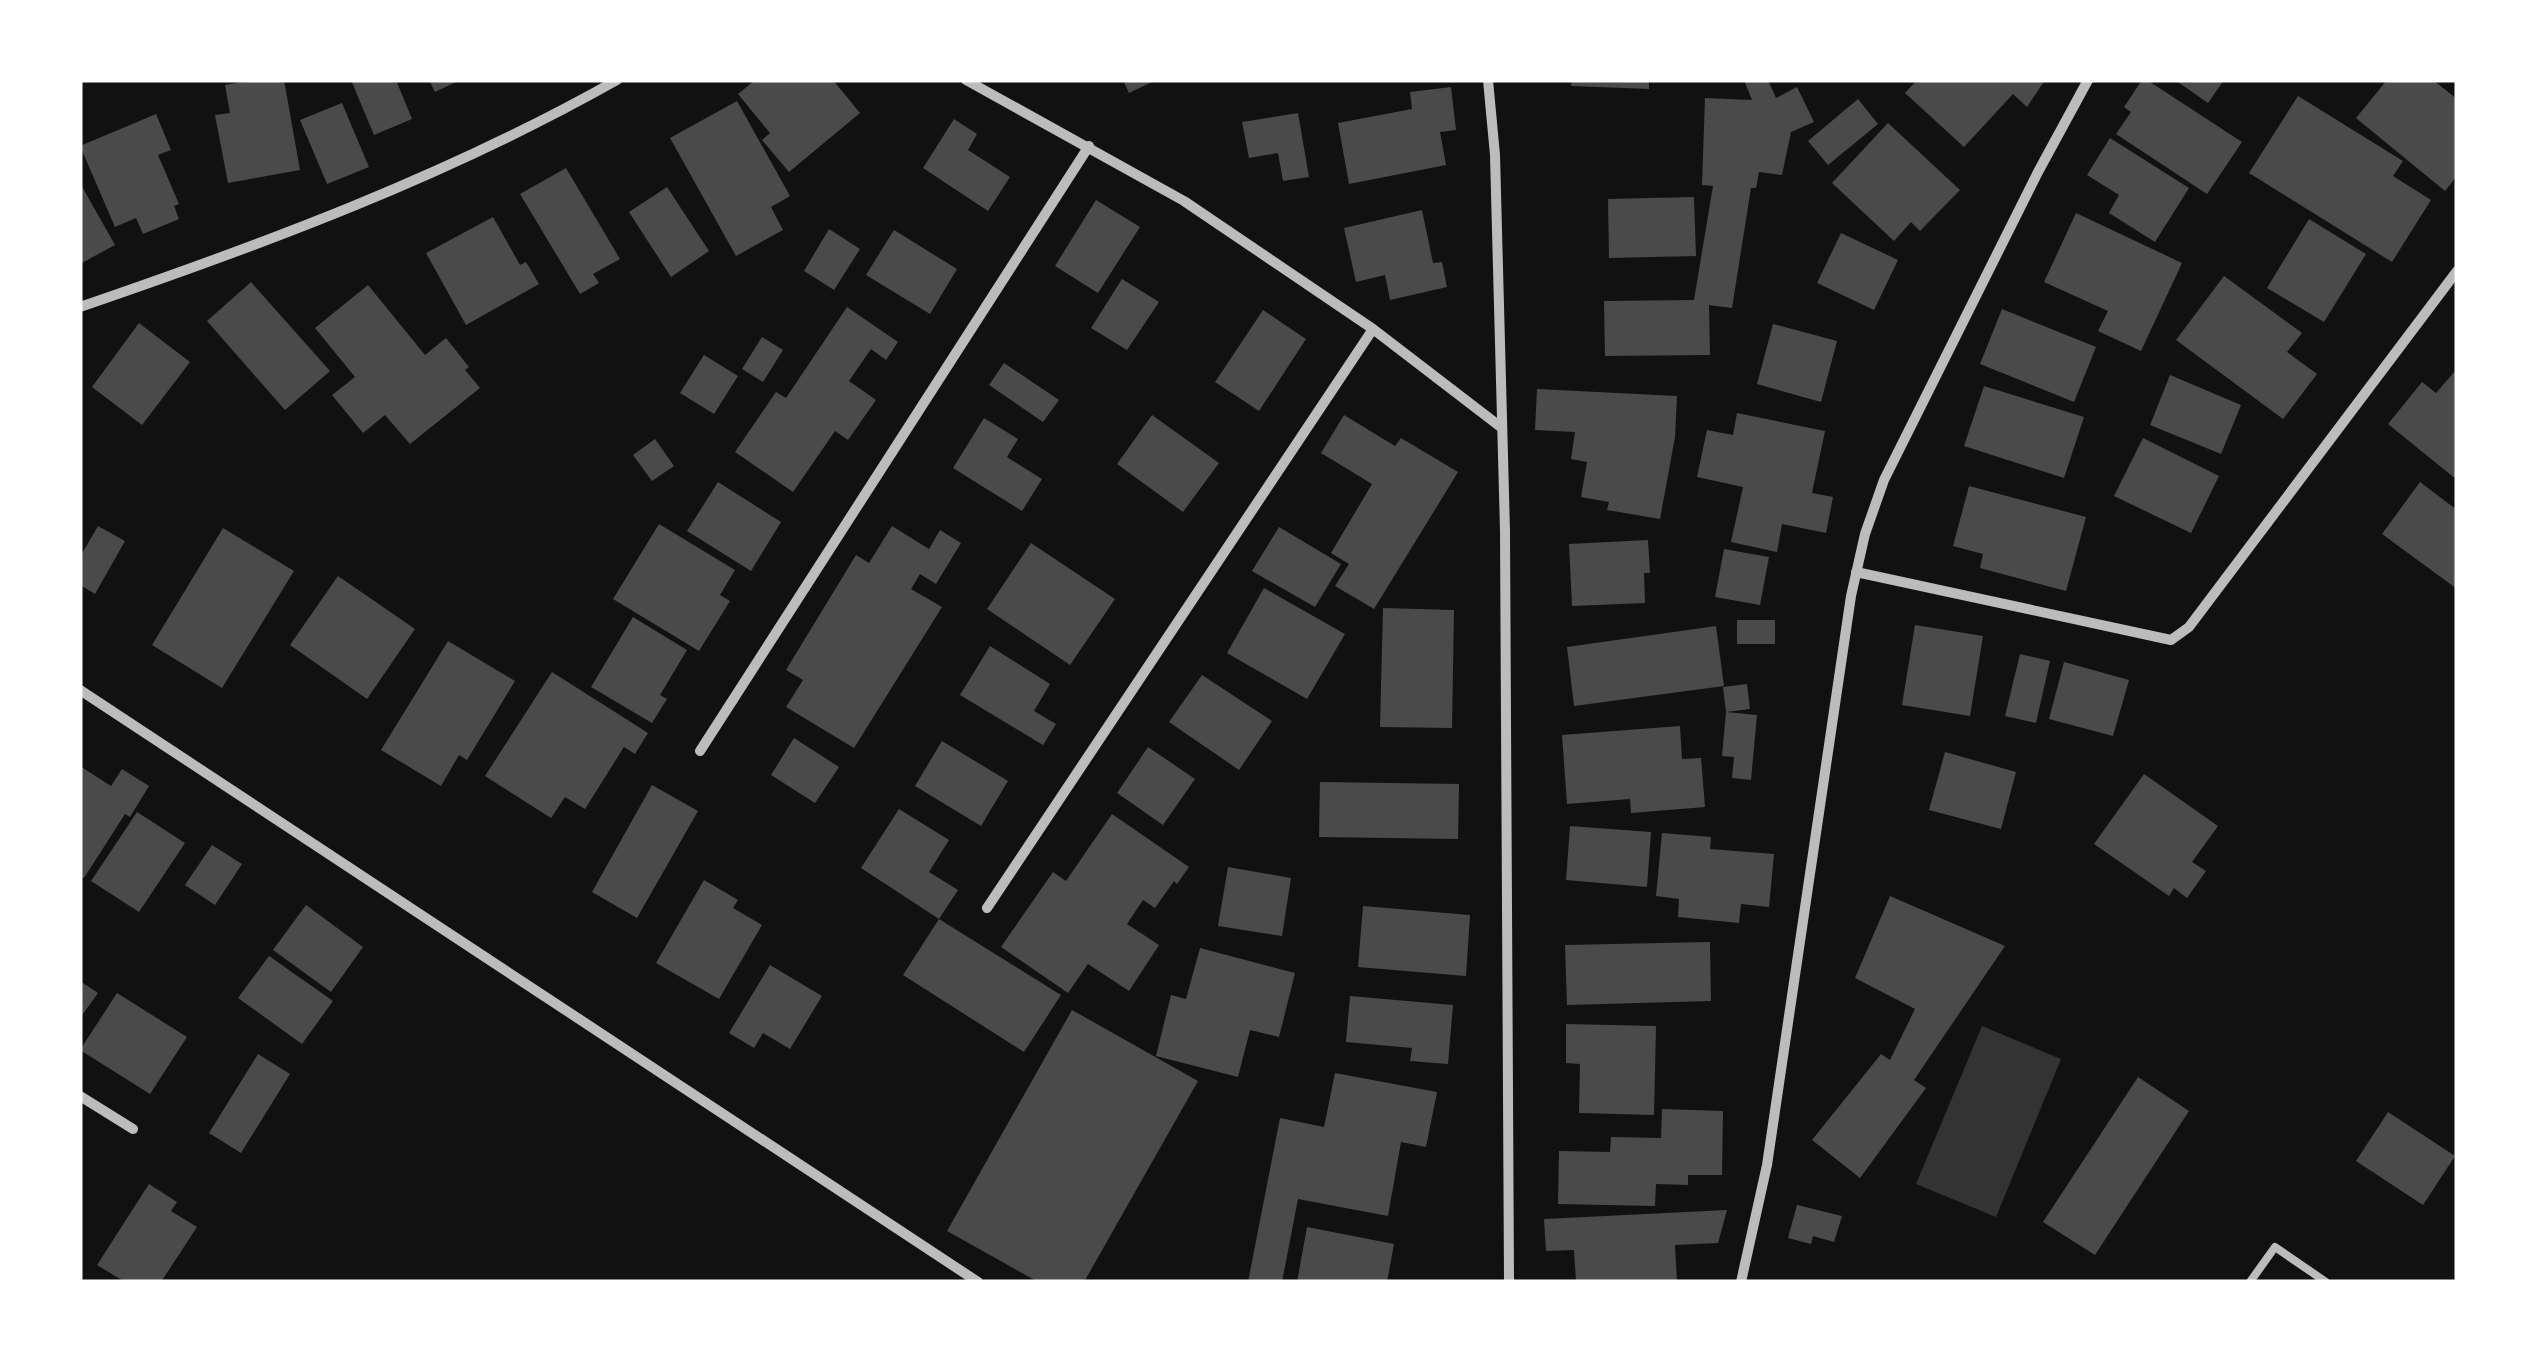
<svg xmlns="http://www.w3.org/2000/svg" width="2537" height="1362" viewBox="0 0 2537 1362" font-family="'DM Sans',sans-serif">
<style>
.water{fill:#333}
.building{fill:#4a4a4a}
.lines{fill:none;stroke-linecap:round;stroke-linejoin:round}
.service{stroke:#bcbcbc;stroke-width:8}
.minor{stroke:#bcbcbc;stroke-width:10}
</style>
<rect width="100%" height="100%" fill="#111"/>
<path class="water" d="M1982,1026L2061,1059L1996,1217L1916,1184Z"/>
<path class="building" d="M253,80H284L300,170L228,183L215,115L230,113L225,85Z
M351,80H396L412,119L374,135Z
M429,80H460L435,92Z
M755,80H833L860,113L789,172L762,140L770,133L738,94Z
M1123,80H1156L1129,93Z
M1572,80H1649V89L1571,86Z
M1744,80H1768L1776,98L1797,87L1814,122L1791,132L1782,175L1759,172L1756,188H1751L1732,308L1709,305L1710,355L1605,356L1604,301L1694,300L1713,186L1702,185L1705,98L1752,100Z
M1917,80H2045L2027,107L2013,94L1964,147L1905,93Z
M2142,80H2147L2242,142L2207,194L2116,134L2131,112L2124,107Z
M2175,80H2224L2208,103Z
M2387,80H2433L2457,99V176L2445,191L2356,118Z
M1451,87L1456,130L1440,132L1446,165L1349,184L1338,123L1412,109L1410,92Z
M2298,96L2403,161L2393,176L2431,200L2392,262L2249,173Z
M1858,99L1878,124L1828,165L1808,141Z
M737,101L790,196L771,207L783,230L736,256L670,138Z
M342,103L369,167L327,184L300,120Z
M1298,113L1309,177L1283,181L1278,153L1249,158L1242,122Z
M156,114L171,150L158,155L179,204L174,206L179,219L143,234L136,218L115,227L80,146Z
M954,119L977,134L968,150L1010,177L988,211L923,168Z
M1888,123L1960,190L1920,231L1911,222L1894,241L1832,183Z
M2110,138L2189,188L2155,242L2109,213L2119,195L2087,175Z
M566,168L620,259L593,274L599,283L580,294L520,194Z
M80,183L115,245L80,264Z
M667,187L709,251L671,277L629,212Z
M1694,197L1696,256L1609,258L1608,199Z
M1096,200L1140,227L1098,293L1055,266Z
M1422,210L1433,263L1442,262L1447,287L1390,300L1385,275L1356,282L1344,228Z
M2076,213L2182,263L2141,351L2098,331L2108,311L2044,282Z
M493,217L520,265L526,262L539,284L466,325L426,253Z
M2309,219L2366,254L2324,322L2267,288Z
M829,229L860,249L834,290L804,271Z
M894,230L957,269L930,314L866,275Z
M1841,233L1898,260L1874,310L1817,283Z
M2224,276L2302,333L2287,352L2317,374L2283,419L2176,340Z
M1122,279L1159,302L1127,350L1091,328Z
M251,282L330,371L285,410L207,321Z
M368,285L425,355L446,338L469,367L465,370L480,388L410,444L385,415L363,433L332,395L355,377L315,328Z
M847,307L898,342L886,360L871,349L849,381L876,400L848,440L835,431L793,492L735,452L776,392L786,398Z
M2002,309L2096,347L2074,402L1980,364Z
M1263,310L1306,339L1259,411L1215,382Z
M139,323L190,362L142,425L92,387Z
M1773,324L1837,341L1821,402L1757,384Z
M762,337L783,350L763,382L742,369Z
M704,355L738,376L714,414L680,393Z
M1004,363L1059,400L1043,422L989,385Z
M2455,371L2457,373V480L2388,424L2422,382L2436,393Z
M2170,375L2241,405L2221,454L2150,425Z
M1984,386L2084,417L2064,478L1964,446Z
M1537,389L1677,396L1675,437L1660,519L1607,510L1609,502L1581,497L1587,462L1571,459L1575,432L1535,430Z
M1737,413L1825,431L1812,493L1833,497L1826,533L1782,524L1777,552L1731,542L1743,487L1697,477L1707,430L1733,435Z
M1152,415L1219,463L1183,512L1117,464Z
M1344,415L1395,446L1401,438L1458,472L1374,609L1335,586L1349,564L1331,553L1372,484L1321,453Z
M984,418L1018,439L1007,457L1042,479L1022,511L953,468Z
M2143,438L2219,476L2191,533L2114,496Z
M655,439L674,466L652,481L633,455Z
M718,482L781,522L751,571L687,531Z
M2420,482L2457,510V589L2382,534Z
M1969,486L2086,517L2066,591L1980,568L1983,554L1953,546Z
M659,524L735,570L720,595L730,601L699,651L613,599Z
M98,526L125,541L95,594L80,585V557Z
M892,526L929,549L940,530L961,543L936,584L920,574L911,589L942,607L854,748L786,707L803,680L786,670L856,555L869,563Z
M1279,527L1341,564L1315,607L1252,571Z
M223,528L294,571L222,688L152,645Z
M1648,540L1650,573H1644L1645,603L1572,606L1569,544Z
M1031,543L1115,599L1070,665L987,609Z
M1724,549L1769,557L1760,605L1715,597Z
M338,576L415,629L367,699L290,645Z
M1264,588L1345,634L1307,699L1227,653Z
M1383,608L1454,610L1452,728L1380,727Z
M633,617L687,650L660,695L667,699L652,723L591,687Z
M1737,620H1775V644H1737Z
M1915,625L1983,636L1970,716L1902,705Z
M1716,626L1724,686L1574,706L1567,647Z
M448,641L515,681L467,760L459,755L441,786L381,750Z
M990,646L1050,684L1034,711L1056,724L1043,745L960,695Z
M2020,654L2050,661L2036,723L2005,716Z
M2064,662L2129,680L2113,736L2049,719Z
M552,672L648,733L635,754L624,747L585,809L565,797L551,818L485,776Z
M1202,675L1272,721L1239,770L1169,722Z
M1747,684L1750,709L1726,712L1723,687Z
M1726,712L1757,715L1751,780L1732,778L1734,757L1722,756Z
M1680,726L1682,759L1701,758L1705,807L1631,813L1630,799L1567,804L1562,735Z
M794,738L839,767L815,803L771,775Z
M942,741L1008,781L981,826L915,786Z
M1148,747L1195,779L1163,825L1117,793Z
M1945,752L2016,772L2001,829L1929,810Z
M80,766L111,786L122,769L149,786L130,817L125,814L84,878L80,876Z
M2144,774L2218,826L2192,862L2206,871L2187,898L2174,888L2169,896L2094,844Z
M1320,782L1459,784L1458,839L1319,837Z
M652,785L698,811L637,918L592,892Z
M899,809L949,840L929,872L958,890L939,919L861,868Z
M137,812L185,843L139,912L91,881Z
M1112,814L1189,867L1177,884L1174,881L1155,908L1143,900L1127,924L1159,945L1129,991L1088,964L1068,993L1001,947L1053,872L1066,881Z
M1570,826L1651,832L1647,887L1566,880Z
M1662,833L1711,837L1710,849L1774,854L1769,907L1741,904L1739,923L1678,917L1679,899L1656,896Z
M212,845L242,864L215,905L185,885Z
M1228,867L1291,878L1282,936L1218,926Z
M704,880L738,900L733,908L762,925L719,999L656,963Z
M1890,896L2005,946L1914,1080L1926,1088L1860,1178L1812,1140L1881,1054L1890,1060L1915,1009L1855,978Z
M306,905L363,947L331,992L273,950Z
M1363,906L1470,915L1466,976L1358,967Z
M939,919L1061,995L1024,1052L903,975Z
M1710,942L1711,1001L1567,1005L1565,945Z
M1200,948L1295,973L1279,1037L1250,1030L1238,1077L1156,1056L1171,995L1186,999Z
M269,956L333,1001L302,1044L238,998Z
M770,965L822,996L790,1049L763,1033L754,1048L729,1033Z
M80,981L98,993L80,1018Z
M117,993L187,1037L150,1094L80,1050Z
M1350,996L1453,1005L1448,1064L1410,1061L1412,1048L1346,1042Z
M1072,1010L1198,1081L1084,1282H1038L947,1231Z
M1566,1024L1656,1026L1654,1115L1579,1113L1580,1064L1566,1063Z
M258,1054L290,1074L241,1153L209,1133Z
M1335,1073L1437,1092L1426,1147L1401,1142L1388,1216L1298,1199L1282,1282H1248L1280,1118L1324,1127Z
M2138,1077L2189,1111L2095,1255L2043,1222Z
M1662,1109L1723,1111L1722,1175H1688V1185L1656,1184L1655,1206L1558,1204L1559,1151L1610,1152L1611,1137L1661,1138Z
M2388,1112L2455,1156L2423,1205L2356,1161Z
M149,1184L177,1202L171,1211L197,1227L161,1282H125L97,1265Z
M1797,1205L1842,1216L1834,1242L1813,1236L1811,1244L1788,1238Z
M1727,1210L1718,1243L1675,1245L1677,1282H1576L1574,1250L1546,1251L1544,1219Z
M1307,1227L1394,1244L1387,1282H1297Z"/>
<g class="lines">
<path class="service" d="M2250,1282L2275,1247L2326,1282"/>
<path class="minor" d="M966,80L1184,201L1373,329L1502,428
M1488,80L1495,155L1505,531L1509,1282
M80,307C264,244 447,176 617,80
M1856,572L2171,640L2189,627L2457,271
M80,690L978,1282
M700,751L1089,146
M987,908L1373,329
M80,1096L133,1129
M1741,1282L1767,1165L1851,596L1865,534L1884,480L2038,172L2088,80"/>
</g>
<rect width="2537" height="1362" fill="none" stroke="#ffffff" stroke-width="165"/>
</svg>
